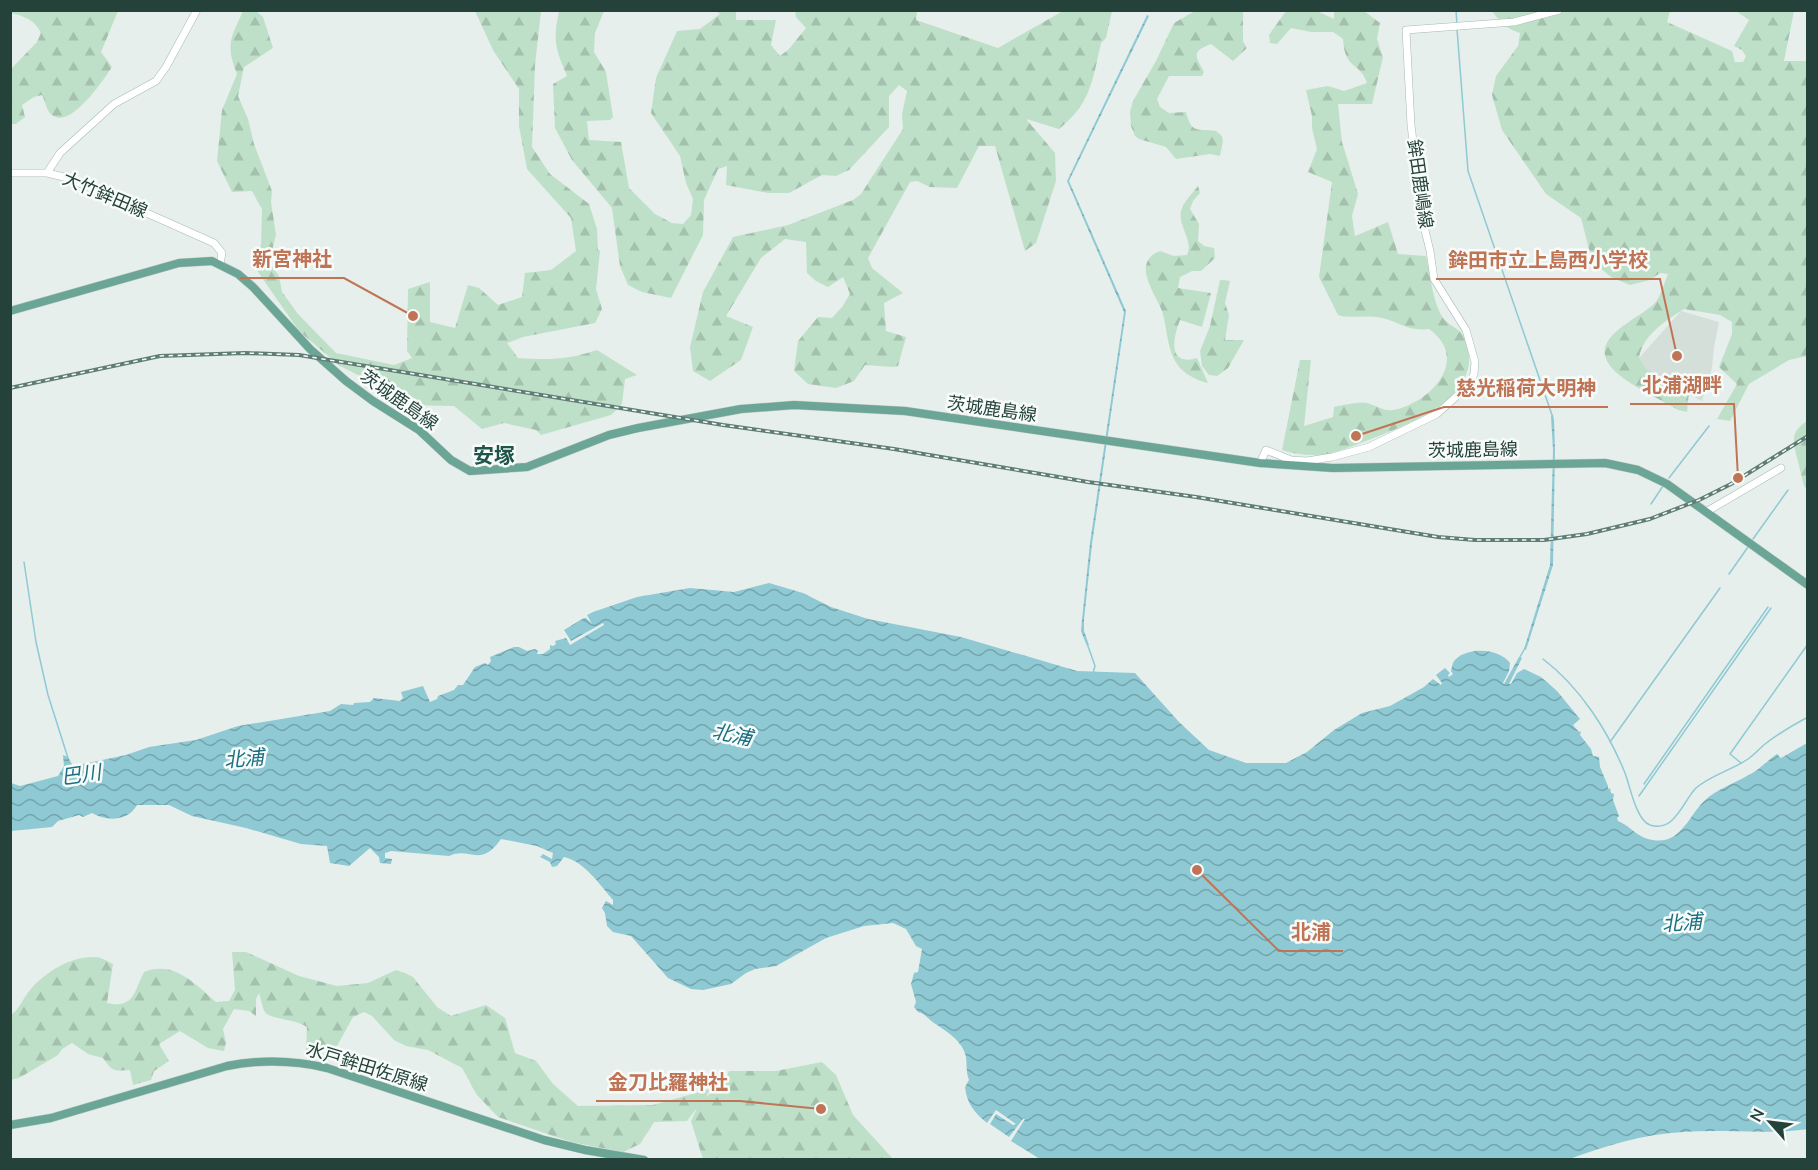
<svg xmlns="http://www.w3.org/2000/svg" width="1818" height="1170" viewBox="0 0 1818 1170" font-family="'Nunito Sans','Noto Sans JP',sans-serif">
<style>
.built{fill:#d4dfda}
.forest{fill:url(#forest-firs)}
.water{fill:url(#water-waves)}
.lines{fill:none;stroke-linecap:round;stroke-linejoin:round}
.stream{stroke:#8ec9d4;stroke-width:1.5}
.secondary-casing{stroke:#a4bbb3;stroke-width:8}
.primary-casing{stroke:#c2cac8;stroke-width:9}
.secondary{stroke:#fff;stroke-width:7}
.primary{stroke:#6aa596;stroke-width:8}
.rail-casing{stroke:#5f7d75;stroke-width:4}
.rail{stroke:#f7fbf9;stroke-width:1.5;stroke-dasharray:4.5;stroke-linecap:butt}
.labels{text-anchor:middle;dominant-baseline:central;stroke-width:5;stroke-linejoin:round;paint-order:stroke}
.street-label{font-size:18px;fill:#24423a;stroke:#f7fbf9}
.water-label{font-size:20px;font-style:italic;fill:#1c6f80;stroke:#f7fbf9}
.quarter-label{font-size:21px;font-weight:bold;fill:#1f5548;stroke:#f7fbf9}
.leader{fill:none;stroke:#c07456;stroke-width:2}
.callout-dot{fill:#c07456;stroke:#f7fbf9;stroke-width:2}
.callout-label{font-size:20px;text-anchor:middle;font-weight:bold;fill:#c07456;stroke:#f7fbf9;stroke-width:5;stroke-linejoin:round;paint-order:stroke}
</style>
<defs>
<pattern id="forest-firs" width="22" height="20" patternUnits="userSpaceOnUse" patternTransform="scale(1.5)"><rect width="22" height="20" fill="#bfe0c8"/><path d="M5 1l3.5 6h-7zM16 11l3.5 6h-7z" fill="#a4c1ad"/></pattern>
<pattern id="water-waves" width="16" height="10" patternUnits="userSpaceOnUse" patternTransform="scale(1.5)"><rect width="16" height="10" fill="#8ec9d4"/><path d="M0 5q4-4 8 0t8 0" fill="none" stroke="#74a5ad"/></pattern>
</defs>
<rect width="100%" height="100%" fill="#e6efeb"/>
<path class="built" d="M1681,311L1719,322L1714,347L1712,368L1702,401L1632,366Z"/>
<path class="forest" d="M11,10L118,11L101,52L112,67C104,79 68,134 50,113C46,109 45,100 42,95L34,97L22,105L25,117L16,124H11V69L37,42L41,33C35,20 24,16 11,13Z
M243,11H256L263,17L273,48L244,67L238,96L248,119L254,144L272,191L271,202L276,235L269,262L279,276L282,292L298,314L336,353L394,365L412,358L407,351L408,289L430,282V322L455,328L468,285L479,288L498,305L522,297L525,273L551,270L576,251L571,218L527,169L519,126V89L493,50L475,11H541L535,65L532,147L550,174L589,204L597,229L598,250L600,251L596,289L602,309L595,323L523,337L507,343L518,358C549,360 568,360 597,350L637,375L625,379L622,404L611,415L541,435L536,430L504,423L482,429L454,406L402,405L387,402L364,378L340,366L299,331L251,262L261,245L262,209L252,191L232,192L217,161L222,110L237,74C225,44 231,38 243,11Z
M559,11H604L595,33L594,52L606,72L613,117L610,120L587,121L589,140L621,142L629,188L655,214L672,223L683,224L691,215L693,199L686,183L680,156L651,113L656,78L677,31L700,29L720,14L717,11H736V20H776L771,45L780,56L789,49L806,28L796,17L795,11H917L916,20L998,48L1063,11H1112L1106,38L1101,43C1092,82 1091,103 1059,129L1026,119L1055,153L1056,181L1036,243L1025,251L995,146H979L957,188L930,187L917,181L910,182L868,258L872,268L903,293L884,303L886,331L906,337L898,366L892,367L865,365L854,381L836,388L808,384L794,371L798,341L818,317L832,318L842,307L850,294L843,277L828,287L816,281L807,273L806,242L785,239L761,258L726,316L753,327L741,360L710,381L693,371L690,347L703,292L733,237L788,225L853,200L861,194L903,129L902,114L907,91L899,85L889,96V127L849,170L836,176L822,175L789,193H768L726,185L727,166L718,169L704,200L703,235L671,298L642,292L628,285L620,266L612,208L572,160L555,128L553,84L567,76C555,47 553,42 559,11Z
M1195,11H1243V41L1247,48L1233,61L1211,44C1190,52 1196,56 1204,72L1202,76H1169L1157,99L1160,107L1169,113L1186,112C1192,135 1197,128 1216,131L1222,136L1223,141L1220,156L1210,154L1176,159L1166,147L1139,139L1135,136L1131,126L1130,112L1133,101L1156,61L1174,23Z
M1286,11H1317L1334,19V11H1364L1380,23L1377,39L1383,57L1372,104H1338L1342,142L1358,194L1352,216L1355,236L1388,222L1398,254L1426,256C1430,274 1432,296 1440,313C1448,331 1468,324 1469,356C1472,402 1404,426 1371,439C1357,444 1342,451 1327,454C1313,456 1296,455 1282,450L1300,360H1311L1304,426L1333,417L1334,407C1344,405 1357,402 1367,403C1375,405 1385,412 1393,410C1431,403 1471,359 1429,329C1407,332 1397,320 1377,317C1364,315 1351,319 1338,315L1319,277L1332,182L1308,172L1317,149L1312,128V116L1306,90L1328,86L1344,91L1367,83C1359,60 1345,71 1343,39L1333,32H1311L1291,28L1277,44L1270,43L1269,35Z
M1492,11H1670L1667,22L1732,51L1735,62H1743L1746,56L1742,50L1734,46L1749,20L1736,11H1794L1784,61H1807V356L1789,360L1749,384L1730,421L1717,419L1737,384L1719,367L1732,334V322L1720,315L1684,309C1665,321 1643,335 1639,358L1647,370L1689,392L1687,412L1678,410C1660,399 1633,387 1618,374C1580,341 1633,323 1654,304C1661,297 1664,283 1668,274L1660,273L1650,280L1630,285L1611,277L1592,261L1581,218L1546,194L1502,130L1492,95L1496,76L1518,46L1520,33C1508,30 1499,21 1492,11Z
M1198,186L1200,193L1193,201L1190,209L1199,224L1198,241L1204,246L1214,248L1215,258L1201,271H1192L1180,277L1178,288L1211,293L1202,327L1180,320C1173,338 1167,367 1197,358L1208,383C1201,382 1194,378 1187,374C1166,359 1169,334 1162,311C1156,294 1130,263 1160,251L1174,256L1187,255C1194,241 1178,227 1181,211C1184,201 1192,194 1198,186Z
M1220,280L1230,281L1225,303L1229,315L1225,340H1244L1228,368L1217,376L1209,375L1202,366L1200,351L1210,326Z
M1807,421V490L1804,486C1801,477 1800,467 1797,458C1793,441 1790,432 1807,421Z
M232,952H246L299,976L337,986L368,983L396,970L405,973L413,977L437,1007L451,1016L486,1005L505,1018L515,1053L536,1061L553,1084L578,1106L653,1105L710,1089L706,1097L723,1084L729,1071H776L822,1062L836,1075L853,1115L893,1159H703L691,1121L697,1108L687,1121L654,1122L640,1144L623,1152L571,1142L498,1117L477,1095L462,1068L428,1050L406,1046L394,1040L372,1016L364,1012L353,1017L337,1046L324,1047L311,1053L306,1050L307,1027C296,1019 269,1019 265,1012C262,1007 261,998 259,993L256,999V1016L249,1011L234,1009L223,1029L226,1043L224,1051L208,1048L180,1031L159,1044L169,1061L154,1071L151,1080L133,1085L130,1070C113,1071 113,1072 103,1058L88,1054L72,1043L62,1049L58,1055L19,1078L11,1080V1015C20,1009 23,998 30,990C45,972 71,956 95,957C101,957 107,961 113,964L107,1003C134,1009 134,992 144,972C174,960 195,984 216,1002L229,1001L235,990Z"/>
<path class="water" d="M1147,15L1149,16L1069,181L1126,311L1092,544L1084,620V631L1089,645L1087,646L1081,631L1082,620L1090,543L1124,312L1067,181Z
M1553,415L1554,420L1555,450L1553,565L1526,650L1524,649L1550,565L1553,450L1551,416Z
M769,583L803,593L831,607L868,619L961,637L1077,671L1135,673L1179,722L1209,750L1246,763H1286L1307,752L1334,730L1362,713L1390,706L1424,687L1433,679L1441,685L1442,683L1436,675L1445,668L1450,673L1448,675L1449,677L1453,674L1451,671C1452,668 1452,662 1456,659C1470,646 1500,649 1510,663L1509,671L1503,683L1504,684L1519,657L1522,658L1509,684H1511L1517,673L1524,669L1541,677L1557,691L1580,719L1573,725L1579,732L1581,731L1580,735L1591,749L1593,756L1599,757L1600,767L1608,786V789L1610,788L1611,793L1614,794L1613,800L1619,816L1617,818L1618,821C1628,825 1635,834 1645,838C1683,851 1688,811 1710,796C1723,787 1738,781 1751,774C1761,768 1768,760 1777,754L1781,758L1807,743V1129C1766,1135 1725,1129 1683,1132C1643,1134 1605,1146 1567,1160L1040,1159L1011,1141L1025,1119H1023L1009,1137L990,1124L996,1114L1013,1125L1016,1124L996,1110L987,1123C974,1112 967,1104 965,1087L969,1080C966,1072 967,1065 966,1057C963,1041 946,1031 934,1023C928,1019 926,1014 918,1012L914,1007L916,1002L911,984L914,973L918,972L922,949L916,946L906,929L893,923L864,926L826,938L776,966L755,969L746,973L731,984L703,990L691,989L668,978L631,936L613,932L607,926L605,913L602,908L606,901L613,905V900C600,885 584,861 564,857L557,866L552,867L550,862L540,857L543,854L552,859L553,853L537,846L501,839C480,869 470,846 449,856L391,851L385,853V858L392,859L391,864L380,863L379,857L370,848L349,866L330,863L327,846L301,844L246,828L192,816L169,805H137C128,821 108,822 92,813L83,817L79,815L58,821L52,827L11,831V778V783L20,786L58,776L64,766L63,755L68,757L73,766L126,755L149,747L196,740L238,726L330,711L341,704L353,705L354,703L370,702L374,698L400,701L403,698L401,692L423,686L430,702L437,699L438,696L454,690L458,685H463L475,667L485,663L488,665L491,661L490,657L514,647H519L527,651L535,649L538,651L537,654H543L550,649V645L553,646L556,644L555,641L566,638L570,645L604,625L603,623L571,641L564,630L584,618H586L592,624L587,615L593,612L637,597L690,588L734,592Z"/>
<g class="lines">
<path class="stream" d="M1456,10L1457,25
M1457,29L1468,171L1552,415
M1669,478L1709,426
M1737,497L1772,477
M1651,504L1663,486
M1753,539L1788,490
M24,562L36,642L48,695L68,758
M1729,574L1748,547
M1088,646L1095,666L1093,673
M1520,657L1525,648
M1543,659C1580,687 1608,731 1625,773C1630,786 1636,820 1650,825C1675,833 1683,801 1696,788C1711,775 1732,770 1748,759C1754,755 1759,749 1765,744C1778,734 1793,725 1808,717
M1610,742L1720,588
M1741,763L1730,754L1808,644
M1644,784L1768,607
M1639,796L1771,608"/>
<defs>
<path id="secondary" d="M10,173H47L68,178L214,243L222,253L220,264
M47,173L60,153L114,104L156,81L166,67L197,10
M1260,463L1266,450L1291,460L1307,461L1332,457L1369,447L1437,414L1469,385L1474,374L1475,362L1466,330L1434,279L1430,251L1423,222L1411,125L1406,30L1514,22L1559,10
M1706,512L1781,468"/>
<path id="primary" d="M10,311L179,263L212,261L238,274L253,287L310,349L346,381L373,401L419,430L451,460L470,471L527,467L609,435L638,428L741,409L794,405L905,411L1260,463L1333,468L1605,463L1638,470L1667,484L1808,585
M10,1125L51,1118L227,1066C262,1059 293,1060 327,1068L544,1140L585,1150L644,1160"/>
</defs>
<use href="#secondary" class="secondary-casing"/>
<use href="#primary" class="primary-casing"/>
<use href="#secondary" class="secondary"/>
<use href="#primary" class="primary"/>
<defs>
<path id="rail" d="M10,388L160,356L245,353L299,355L723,425L894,449L1088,482L1196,497L1438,537L1475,540H1544L1587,534L1650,519L1699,500L1731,484L1808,436"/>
</defs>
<use href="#rail" class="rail-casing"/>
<use href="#rail" class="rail"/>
</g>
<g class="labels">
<g class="street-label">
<text transform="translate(1420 184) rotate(82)">鉾田鹿嶋線</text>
<text transform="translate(105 195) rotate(23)">大竹鉾田線</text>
<text transform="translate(399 400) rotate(35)">茨城鹿島線</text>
<text transform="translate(992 409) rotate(8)">茨城鹿島線</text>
<text transform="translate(1473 450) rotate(-1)">茨城鹿島線</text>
<text transform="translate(367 1067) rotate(17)">水戸鉾田佐原線</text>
</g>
<g class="water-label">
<text transform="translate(732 735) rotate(11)">北浦</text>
<text transform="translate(244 759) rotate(-5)">北浦</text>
<text transform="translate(81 775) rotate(-8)">巴川</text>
<text transform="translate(1682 923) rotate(-4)">北浦</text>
</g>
<g class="quarter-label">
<text x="494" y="456">安塚</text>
</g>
</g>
<path class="leader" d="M413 316L344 278H240M1677 356L1660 279H1436M1738 478L1734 404H1630M1356 436L1444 407H1608M1197 870L1279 951H1343M821 1109L740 1101H596"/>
<g class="callout-dot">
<circle cx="413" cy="316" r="6"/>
<circle cx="1677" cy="356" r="6"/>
<circle cx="1738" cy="478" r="6"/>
<circle cx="1356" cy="436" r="6"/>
<circle cx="1197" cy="870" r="6"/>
<circle cx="821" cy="1109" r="6"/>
</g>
<g class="callout-label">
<text x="292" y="266">新宮神社</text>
<text x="1548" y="267">鉾田市立上島西小学校</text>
<text x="1682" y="392">北浦湖畔</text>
<text x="1526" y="395">慈光稲荷大明神</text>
<text x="1311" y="939">北浦</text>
<text x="668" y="1089">金刀比羅神社</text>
</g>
<rect width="1818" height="1170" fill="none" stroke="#24423a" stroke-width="24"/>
<g transform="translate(1770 1122) rotate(298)" stroke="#f7fbf9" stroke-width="4.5" paint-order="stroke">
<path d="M0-4.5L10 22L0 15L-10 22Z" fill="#24423a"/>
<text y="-9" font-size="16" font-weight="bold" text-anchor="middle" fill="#24423a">N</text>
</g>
</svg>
